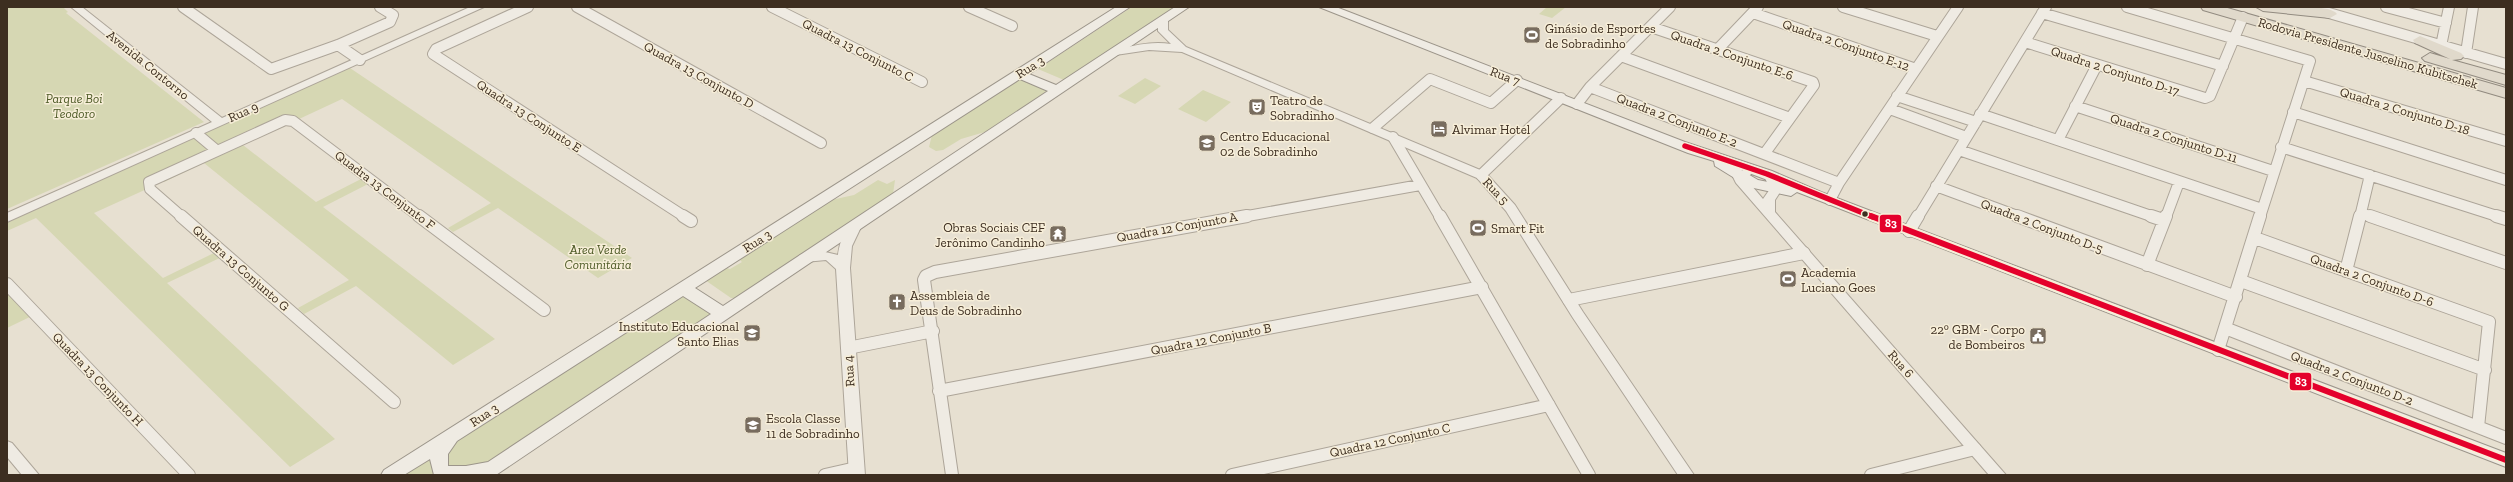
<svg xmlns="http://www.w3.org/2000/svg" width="2513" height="482" viewBox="0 0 2513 482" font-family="'Zilla Slab',serif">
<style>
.green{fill:#d6d7b3}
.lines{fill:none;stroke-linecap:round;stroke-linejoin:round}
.minor-far1-casing{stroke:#ada599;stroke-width:12}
.minor-casing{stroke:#ada599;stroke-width:14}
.tertiary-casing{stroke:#ada599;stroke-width:2}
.secondary-casing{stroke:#9c958a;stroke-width:2}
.trunk-casing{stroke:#928b80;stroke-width:2}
.minor-far1{stroke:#efebe3;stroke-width:10}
.minor{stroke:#efebe3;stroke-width:12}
.tertiary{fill:#efebe3;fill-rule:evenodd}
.secondary{fill:#efebe3;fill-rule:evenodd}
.trunk{fill:#e0d9cb;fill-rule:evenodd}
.bus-1-far1-casing{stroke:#f7eed8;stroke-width:8}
.bus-1-casing{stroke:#f7eed8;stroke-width:10}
.bus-1-far1{stroke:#e4002b;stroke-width:5.5}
.bus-1{stroke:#e4002b;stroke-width:6}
.bus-dot{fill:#3d2e20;stroke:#f7eed8;stroke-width:1.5}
.labels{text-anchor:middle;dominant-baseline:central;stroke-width:3;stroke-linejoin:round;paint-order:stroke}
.poi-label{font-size:13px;fill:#3d2e20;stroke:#f7eed8;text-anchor:start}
.street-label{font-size:13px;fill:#3d2e20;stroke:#f7eed8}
.park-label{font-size:13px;font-style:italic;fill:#4d5a26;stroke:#f7eed8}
.line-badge{stroke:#f7eed8;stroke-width:1.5}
.badge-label{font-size:11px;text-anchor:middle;font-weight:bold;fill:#fff}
</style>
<rect width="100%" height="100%" fill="#e7e0d1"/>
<path class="green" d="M7,7H63L68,12L66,13L204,122L7,209Z
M1132,7H1174L1064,80L1038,69Z
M1547,7H1566L1552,18L1539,14Z
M347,66L632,258L598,278L498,208L453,232L448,228L491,203L342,99L243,145L316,202L361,179L368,184L323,207L495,339L453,365L356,286L304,314L298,308L349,280L204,163L164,182L158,176L149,188L94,213L163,278L220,250L226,255L167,283L335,439L290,467L36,218L7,231V218Z
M1021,78L1048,90L995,129L961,139L943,150L936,151L929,147L932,135Z
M1145,78L1161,86L1135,104L1118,96Z
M1203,90L1231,102L1206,122L1178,109Z
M878,180L887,184L895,180L893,194L736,298H731L705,280L724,267L730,269L742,262L739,259L831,200L854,195Z
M7,284L36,314L7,328Z
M683,288L724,315L482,475H390Z"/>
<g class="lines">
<defs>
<path id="minor-far1" d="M183,7L271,69L338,45L390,22L393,15L380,7
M528,7L436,49L433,54L685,217
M577,7L821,143
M772,7L922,82
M969,7L1012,26
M1843,7L1937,36
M2127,7L2310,61L2260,217
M2386,7L2446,23
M2322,11L2506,64
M1753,13L1916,69
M2042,13L2223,66
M1651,27L1813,82L1814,85L1765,153
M2025,42L2205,98L2210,96L2243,17
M338,45L360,60
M2441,46L2449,7
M1717,50L1758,7
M2466,53L2473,7
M1621,56L1790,118
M2304,81L2506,141
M1590,87L1839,183
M1897,96L1976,122
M1577,104L1590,87L1670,7
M2075,106L2273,171
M1890,109L1966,137
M2293,112L2506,180
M1980,114L2262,209
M1373,128L1430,79L1491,103L1517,80
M196,133L215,149
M1393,137L1440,217
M2058,140L2097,65
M2281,147L2500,217
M1959,150L2154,217
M1481,175L1561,98
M1936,186L2020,217
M1830,200L1839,183L1958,7
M2361,213L2372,217
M182,217L150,189L149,182L285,120L293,121L420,217
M1242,217L1420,185
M1918,217L2046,7
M2166,217L2179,182
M2360,217L2370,175"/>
<path id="minor" d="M181,216L394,402
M419,216L544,310
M683,216L691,221
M1440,216L1589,475
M2017,216L2236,297
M2151,216L2163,220
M2370,216L2506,263
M2496,216L2506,219
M1909,231L1918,216
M2255,238L2489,322L2478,427
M2147,265L2166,216
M2346,271L2360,216
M2241,281L2485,370
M7,284L189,475
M1569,300L1804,253
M2225,328L2506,438
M848,348L933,331
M2218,350L2260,216
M939,391L1482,287
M825,475L856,468
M952,475L924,280L926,276L935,272L1247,216
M1232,475L1549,405
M1871,475L1975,449"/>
<path id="tertiary" d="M71,7H82L222,118L470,7H484L7,222V213L212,122Z
M1163,16L1168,19V30L1186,47L1485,172L1515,205L1583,312L1694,475H1678L1573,318L1506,211L1477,178L1182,52L1149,50L1109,56V52C1130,46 1150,41 1171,44L1158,31V19Z
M1747,168L1753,172L1746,179L1763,199L1770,189L1765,178L1767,175H1775L1782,189L1775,200V212L2006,475H1989L1736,183L1733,177Z
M856,221L862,225L852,246L850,268L865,475H849L836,269L826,260L805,262L798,258L800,255L821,251L838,255C839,245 845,224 856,221Z
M7,441L12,443L39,475H22L7,457Z"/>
<path id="secondary" d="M1116,7H1130L1029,74L1056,85L1175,7H1189L496,475H434L430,459L404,475H381L384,470ZM1020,79L1048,91L723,306L695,288ZM683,296L711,314L488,462L466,466H448V454L457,441Z
M1319,7H1336L1685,142L1772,171L1821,192L2506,453V467L1797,192L1791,196L1749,187L1715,166L1714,161L1688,153ZM1741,170L1778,184L1758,180Z"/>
<path id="trunk" d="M2201,7H2224L2506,88V98L2203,10Z
M2256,7C2270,7 2330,3 2337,14L2330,18L2263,11Z
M2420,36L2461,53L2464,56L2461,59L2452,60L2506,75V85L2425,61L2422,58L2430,53L2450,59L2415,43L2413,40Z"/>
</defs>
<use href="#minor-far1" class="minor-far1-casing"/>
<use href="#minor" class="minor-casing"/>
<use href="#tertiary" class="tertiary-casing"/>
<use href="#secondary" class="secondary-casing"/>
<use href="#trunk" class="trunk-casing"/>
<use href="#minor-far1" class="minor-far1"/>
<use href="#minor" class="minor"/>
<use href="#tertiary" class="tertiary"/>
<use href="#secondary" class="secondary"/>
<use href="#trunk" class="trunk"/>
<defs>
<path id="bus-1-far1" d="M1685,146L1767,174L1873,217"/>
<path id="bus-1" d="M1871,216L2506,460"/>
</defs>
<use href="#bus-1-far1" class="bus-1-far1-casing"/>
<use href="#bus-1" class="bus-1-casing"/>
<use href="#bus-1-far1" class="bus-1-far1"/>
<use href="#bus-1" class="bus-1"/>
</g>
<defs>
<symbol id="stadium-square" viewBox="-11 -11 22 22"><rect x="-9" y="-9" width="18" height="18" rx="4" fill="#786c5e" stroke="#f7eed8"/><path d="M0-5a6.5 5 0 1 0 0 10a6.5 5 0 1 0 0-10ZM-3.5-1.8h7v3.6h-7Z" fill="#fff"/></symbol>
<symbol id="theatre-square" viewBox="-11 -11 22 22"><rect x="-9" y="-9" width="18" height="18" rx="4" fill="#786c5e" stroke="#f7eed8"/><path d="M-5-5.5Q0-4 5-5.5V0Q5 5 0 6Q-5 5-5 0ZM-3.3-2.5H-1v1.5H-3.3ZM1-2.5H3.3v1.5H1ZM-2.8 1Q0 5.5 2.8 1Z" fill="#fff"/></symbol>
<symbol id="hotel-square" viewBox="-11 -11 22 22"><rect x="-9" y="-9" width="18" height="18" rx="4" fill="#786c5e" stroke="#f7eed8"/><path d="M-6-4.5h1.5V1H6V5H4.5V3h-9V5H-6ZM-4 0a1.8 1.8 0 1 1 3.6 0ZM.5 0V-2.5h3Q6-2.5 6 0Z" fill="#fff"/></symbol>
<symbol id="school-square" viewBox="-11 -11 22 22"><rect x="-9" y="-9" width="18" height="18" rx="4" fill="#786c5e" stroke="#f7eed8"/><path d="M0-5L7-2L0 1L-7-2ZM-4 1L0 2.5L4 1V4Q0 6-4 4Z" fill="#fff"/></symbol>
<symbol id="temple-square" viewBox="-11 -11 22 22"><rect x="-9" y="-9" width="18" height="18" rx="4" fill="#786c5e" stroke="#f7eed8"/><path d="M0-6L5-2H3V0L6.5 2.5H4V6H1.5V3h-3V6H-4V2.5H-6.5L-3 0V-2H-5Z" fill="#fff"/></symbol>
<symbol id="church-square" viewBox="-11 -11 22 22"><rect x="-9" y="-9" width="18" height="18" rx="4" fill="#786c5e" stroke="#f7eed8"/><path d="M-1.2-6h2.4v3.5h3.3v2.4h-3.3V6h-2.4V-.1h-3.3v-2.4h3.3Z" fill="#fff"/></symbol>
<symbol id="civic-square" viewBox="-11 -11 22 22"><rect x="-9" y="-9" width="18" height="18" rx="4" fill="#786c5e" stroke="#f7eed8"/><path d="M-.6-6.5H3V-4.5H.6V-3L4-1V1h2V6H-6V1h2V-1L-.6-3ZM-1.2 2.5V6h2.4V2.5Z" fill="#fff"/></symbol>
</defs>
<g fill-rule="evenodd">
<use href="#stadium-square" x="1522" y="25" width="20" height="20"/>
<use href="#theatre-square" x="1247" y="97" width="20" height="20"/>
<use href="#hotel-square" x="1429" y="119" width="20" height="20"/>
<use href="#school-square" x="1197" y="133" width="20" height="20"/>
<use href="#stadium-square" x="1468" y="218" width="20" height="20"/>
<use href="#temple-square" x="1048" y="224" width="20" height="20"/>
<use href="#stadium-square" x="1778" y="269" width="20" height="20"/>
<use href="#church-square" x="887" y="292" width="20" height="20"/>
<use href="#school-square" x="742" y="323" width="20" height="20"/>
<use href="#civic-square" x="2028" y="326" width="20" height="20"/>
<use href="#school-square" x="743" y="415" width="20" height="20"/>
</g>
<circle class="bus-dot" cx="1865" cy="214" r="3.5"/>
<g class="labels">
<g class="poi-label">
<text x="1545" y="28">Ginásio de Esportes<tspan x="1545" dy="15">de Sobradinho</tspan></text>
<text x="1270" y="100">Teatro de<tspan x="1270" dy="15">Sobradinho</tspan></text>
<text x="1452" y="129">Alvimar Hotel</text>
<text x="1220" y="136">Centro Educacional<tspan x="1220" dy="15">02 de Sobradinho</tspan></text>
<text x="1045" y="227" text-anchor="end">Obras Sociais CEF<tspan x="1045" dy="15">Jerônimo Candinho</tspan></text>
<text x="1491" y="228">Smart Fit</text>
<text x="1801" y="272">Academia<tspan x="1801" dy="15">Luciano Goes</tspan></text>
<text x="910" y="295">Assembleia de<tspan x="910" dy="15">Deus de Sobradinho</tspan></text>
<text x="739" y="326" text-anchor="end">Instituto Educacional<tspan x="739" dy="15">Santo Elias</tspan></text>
<text x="2025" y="329" text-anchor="end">22° GBM - Corpo<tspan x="2025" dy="15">de Bombeiros</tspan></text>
<text x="766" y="418">Escola Classe<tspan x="766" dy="15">11 de Sobradinho</tspan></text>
</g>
<g class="street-label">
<text transform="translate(1846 45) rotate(19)">Quadra 2 Conjunto E-12</text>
<text transform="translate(858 50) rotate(27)">Quadra 13 Conjunto C</text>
<text transform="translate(2368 53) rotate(16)">Rodovia Presidente Juscelino Kubitschek</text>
<text transform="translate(1732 55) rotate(19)">Quadra 2 Conjunto E-6</text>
<text transform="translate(148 65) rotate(39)">Avenida Contorno</text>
<text transform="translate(1030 67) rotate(-32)">Rua 3</text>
<text transform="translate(2115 71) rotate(18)">Quadra 2 Conjunto D-17</text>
<text transform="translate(699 75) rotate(29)">Quadra 13 Conjunto D</text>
<text transform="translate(1505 76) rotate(21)">Rua 7</text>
<text transform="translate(2405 111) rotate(17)">Quadra 2 Conjunto D-18</text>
<text transform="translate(243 112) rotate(-24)">Rua 9</text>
<text transform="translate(529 116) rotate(33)">Quadra 13 Conjunto E</text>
<text transform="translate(1677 120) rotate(21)">Quadra 2 Conjunto E-2</text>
<text transform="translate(2174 138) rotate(18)">Quadra 2 Conjunto D-11</text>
<text transform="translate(385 190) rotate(37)">Quadra 13 Conjunto F</text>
<text transform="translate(1496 191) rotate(47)">Rua 5</text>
<text transform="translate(2042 226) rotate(21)">Quadra 2 Conjunto D-5</text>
<text transform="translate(1177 227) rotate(-10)">Quadra 12 Conjunto A</text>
<text transform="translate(757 241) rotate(-32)">Rua 3</text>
<text transform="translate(241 268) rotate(41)">Quadra 13 Conjunto G</text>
<text transform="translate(2372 280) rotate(20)">Quadra 2 Conjunto D-6</text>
<text transform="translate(1211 339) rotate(-11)">Quadra 12 Conjunto B</text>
<text transform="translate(1901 364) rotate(49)">Rua 6</text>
<text transform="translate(849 371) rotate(-94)">Rua 4</text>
<text transform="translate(2352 378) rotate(21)">Quadra 2 Conjunto D-2</text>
<text transform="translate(98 379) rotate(46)">Quadra 13 Conjunto H</text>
<text transform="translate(484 415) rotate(-33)">Rua 3</text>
<text transform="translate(1390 440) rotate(-12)">Quadra 12 Conjunto C</text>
</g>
<g class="park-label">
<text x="74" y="98">Parque Boi<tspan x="74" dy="15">Teodoro</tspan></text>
<text x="598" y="249">Area Verde<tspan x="598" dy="15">Comunitária</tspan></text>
</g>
</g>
<g class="line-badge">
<rect x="1879" y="214" width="23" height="19" rx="4" fill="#e4002b"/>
<rect x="2289" y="372" width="23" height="19" rx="4" fill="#e4002b"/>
</g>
<g class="badge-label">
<text x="1891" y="227">83</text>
<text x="2301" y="385">83</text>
</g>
<rect width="2513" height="482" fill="none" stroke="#3d2e20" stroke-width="16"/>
</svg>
